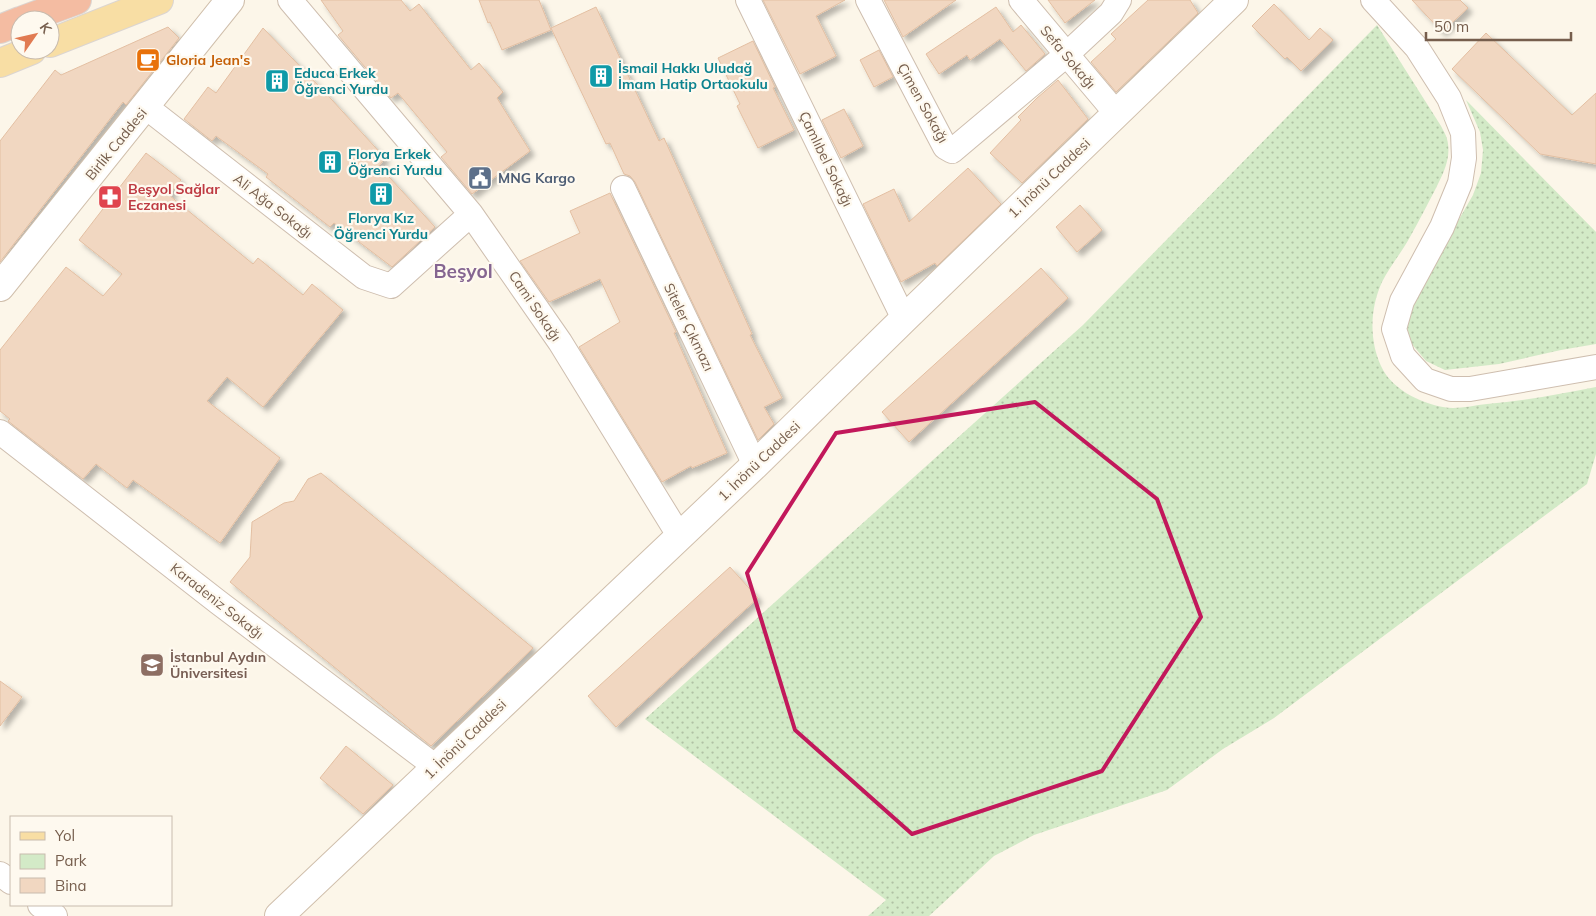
<svg xmlns="http://www.w3.org/2000/svg" width="1596" height="916" viewBox="0 0 1596 916" font-family="Mulish,sans-serif">
<style>
.green{fill:url(#green-dots)}
.building{fill:#f1d7c1;stroke:#e3bfa2;filter:url(#shadow)}
.lines{fill:none;stroke-linecap:round;stroke-linejoin:round}
.street-casing{stroke:#cebeaf;stroke-width:26}
.secondary-casing{stroke:#d0bfac;stroke-width:30}
.primary-casing{stroke:#dbd5d1;stroke-width:30}
.highway-casing{stroke:#dbd5d1;stroke-width:30}
.street{stroke:#fff;stroke-width:24}
.secondary{stroke:#fff;stroke-width:28}
.primary{stroke:#f8dea4;stroke-width:28}
.highway{stroke:#f4bca2;stroke-width:28}
.marked{fill:none;stroke:#c2185b;stroke-width:4;stroke-linejoin:round}
.labels{text-anchor:middle;dominant-baseline:central;stroke-width:4.5;stroke-linejoin:round;paint-order:stroke}
.street-label{font-size:14px;fill:#765e4d;stroke:#fef9ef}
.food-label{font-size:14px;font-weight:bold;fill:#c56008;stroke:#fef9ef;text-anchor:start}
.culture-label{font-size:14px;font-weight:bold;fill:#0d838f;stroke:#fef9ef;text-anchor:start}
.service-label{font-size:14px;font-weight:bold;fill:#4e5e75;stroke:#fef9ef;text-anchor:start}
.health-label{font-size:14px;font-weight:bold;fill:#be3a42;stroke:#fef9ef;text-anchor:start}
.education-label{font-size:14px;font-weight:bold;fill:#785e54;stroke:#fef9ef;text-anchor:start}
.district-label{font-size:19px;font-weight:bold;fill:#856591;stroke:#fef9ef}
</style>
<defs>
<pattern id="green-dots" width="8" height="8" patternUnits="userSpaceOnUse" patternTransform="scale(1.25)"><rect width="8" height="8" fill="#d3eac7"/><path d="M2 2h.1M6 6h.1" fill="none" stroke="#b0c1a4" stroke-width="1.8" stroke-linecap="round"/></pattern>
<filter id="shadow"><feDropShadow dx="4.5" dy="4.5" stdDeviation="2.5" flood-color="#0004"/></filter>
</defs>
<rect width="100%" height="100%" fill="#fcf6e9"/>
<path class="green" d="M1377,25L1441,126C1443,130 1446,135 1447,139C1452,158 1443,174 1435,190C1427,205 1419,221 1410,237C1402,252 1390,266 1382,282C1370,308 1369,340 1381,366C1392,391 1427,407 1453,408C1464,408 1476,405 1487,404C1524,401 1560,394 1596,387V454L1587,484L1274,718L1223,749L1167,790L1034,835L994,856L929,916H868L886,900L645,719L1083,325Z
M1466,100L1596,232V344L1561,350L1499,364L1445,370L1426,361L1411,343L1407,327L1408,308L1473,195L1481,173L1483,150L1480,132Z"/>
<path class="building" d="M321,0H401L410,11L419,4L471,70L479,63L503,92L497,98L530,151L472,194L441,157L447,152L398,93L391,98L338,35L343,31Z
M479,0H539L551,30L502,50L490,22L488,23Z
M763,0H845L816,16L836,56L800,74Z
M884,0H956L903,37Z
M1048,0H1095L1065,23Z
M1148,0H1190L1198,13L1116,92L1091,62L1116,39L1111,34Z
M1412,0H1460L1468,8L1442,32Z
M1274,4L1309,40L1320,28L1333,40L1301,71L1287,57L1285,59L1252,26Z
M596,7L659,141L664,138L752,334L750,335L782,398L764,407L774,424L758,440L635,182L630,176L624,174L610,143L606,144L551,28Z
M996,7L1013,32L1021,25L1045,54L1026,71L1000,39L970,60L967,55L939,74L926,54Z
M168,27L179,38L126,105L123,102L0,262V141L55,70L61,75Z
M263,28L322,89L385,158L379,166L435,227L392,267L334,223L330,227L266,177L268,174L216,136L212,141L184,119L208,87L216,93Z
M1486,33L1572,115L1596,93V164L1540,154L1452,69Z
M753,41L775,87L773,88L794,130L758,148L737,106L740,104L718,58Z
M879,50L893,77L874,87L860,60Z
M1058,80L1088,119L1022,183L990,153L1021,120L1018,117L1037,98Z
M844,109L863,146L841,158L822,120Z
M146,153L181,180L169,195L253,264L258,258L303,295L312,284L343,310L263,407L227,377L207,401L280,458L220,543L133,480L127,488L96,464L83,479L8,421L10,419L0,411V350L66,267L103,296L122,274L79,240Z
M968,168L1001,204L937,266L935,263L901,282L863,204L894,189L909,222Z
M610,193L676,332L674,333L727,453L692,468L691,466L662,482L579,347L620,322L600,279L549,302L520,261L580,233L570,211Z
M1080,205L1102,230L1077,252L1056,227Z
M1041,268L1068,298L909,442L882,412Z
M321,473L533,648L431,746L230,582L250,557L252,522L284,503L294,501L308,479Z
M730,567L758,598L616,727L588,696Z
M0,681L22,697L0,726Z
M346,746L393,785L363,814L320,778Z"/>
<g class="lines">
<defs>
<path id="street" d="M290,0L471,214L560,342L680,537
M748,0L904,319
M868,0L945,147L952,151L1066,55L1111,13L1119,0
M1021,0L1116,113
M1373,0L1417,48L1449,98L1463,133L1464,158L1460,183L1442,227L1402,301L1394,329L1403,356L1425,380L1451,389H1470L1596,367
M146,107L364,277L391,286L471,214
M623,188L755,465
M0,432L218,602L436,767
M0,874L11,882
M40,905L55,916"/>
<path id="secondary" d="M0,287L230,0
M279,916L755,465L904,319L1234,0"/>
<path id="primary" d="M50,43L159,0
M0,63L32,50"/>
<path id="highway" d="M23,20L77,0
M0,29L20,21"/>
</defs>
<use href="#street" class="street-casing"/>
<use href="#secondary" class="secondary-casing"/>
<use href="#primary" class="primary-casing"/>
<use href="#highway" class="highway-casing"/>
<use href="#street" class="street"/>
<use href="#secondary" class="secondary"/>
<use href="#primary" class="primary"/>
<use href="#highway" class="highway"/>
</g>
<path class="marked" d="M1035,402L1157,499L1201,617L1102,771L912,834L795,730L747,573L836,433Z"/>
<defs>
<symbol id="cafe-square" viewBox="-11 -11 22 22"><rect x="-9" y="-9" width="18" height="18" rx="4" fill="#e8710a" stroke="#fef9ef"/><path d="M-5.5-4.5H6V0H3Q3 3.5 0 3.5H-2.5Q-5.5 3.5-5.5 0ZM3-3.2v2h1.7v-2ZM-6 4.5H4V6H-6Z" fill="#fff"/></symbol>
<symbol id="building-square" viewBox="-11 -11 22 22"><rect x="-9" y="-9" width="18" height="18" rx="4" fill="#0f9aa8" stroke="#fef9ef"/><path d="M-4-6H4V6H1V3H-1V6H-4ZM-2.5-4.3h1.7v1.8h-1.7ZM.8-4.3h1.7v1.8H.8ZM-2.5-1h1.7V.8h-1.7ZM.8-1h1.7V.8H.8Z" fill="#fff"/></symbol>
<symbol id="civic-square" viewBox="-11 -11 22 22"><rect x="-9" y="-9" width="18" height="18" rx="4" fill="#5c6f8a" stroke="#fef9ef"/><path d="M-.6-6.5H3V-4.5H.6V-3L4-1V1h2V6H-6V1h2V-1L-.6-3ZM-1.2 2.5V6h2.4V2.5Z" fill="#fff"/></symbol>
<symbol id="pharmacy-square" viewBox="-11 -11 22 22"><rect x="-9" y="-9" width="18" height="18" rx="4" fill="#e0444e" stroke="#fef9ef"/><path d="M-2-6h4v4h4v4h-4v4h-4v-4h-4v-4h4Z" fill="#fff"/></symbol>
<symbol id="university-square" viewBox="-11 -11 22 22"><rect x="-9" y="-9" width="18" height="18" rx="4" fill="#8d6e63" stroke="#fef9ef"/><path d="M0-5L7-2L0 1L-7-2ZM-4 1L0 2.5L4 1V4Q0 6-4 4Z" fill="#fff"/></symbol>
</defs>
<g fill-rule="evenodd">
<use href="#cafe-square" x="134" y="46" width="28" height="28"/>
<use href="#building-square" x="587" y="62" width="28" height="28"/>
<use href="#building-square" x="263" y="67" width="28" height="28"/>
<use href="#building-square" x="316" y="148" width="28" height="28"/>
<use href="#civic-square" x="466" y="164" width="28" height="28"/>
<use href="#building-square" x="367" y="180" width="28" height="28"/>
<use href="#pharmacy-square" x="96" y="183" width="28" height="28"/>
<use href="#university-square" x="138" y="651" width="28" height="28"/>
</g>
<g class="labels">
<g class="street-label">
<text transform="translate(1068 57) rotate(50)">Sefa Sokağı</text>
<text transform="translate(923 103) rotate(61)">Çimen Sokağı</text>
<text transform="translate(116 144) rotate(-51)">Birlik Caddesi</text>
<text transform="translate(826 159) rotate(64)">Çamlıbel Sokağı</text>
<text transform="translate(1049 178) rotate(-44)">1. İnönü Caddesi</text>
<text transform="translate(273 206) rotate(38)">Ali Ağa Sokağı</text>
<text transform="translate(535 306) rotate(56)">Cami Sokağı</text>
<text transform="translate(689 327) rotate(64)">Siteler Çıkmazı</text>
<text transform="translate(759 461) rotate(-44)">1. İnönü Caddesi</text>
<text transform="translate(217 601) rotate(38)">Karadeniz Sokağı</text>
<text transform="translate(465 739) rotate(-44)">1. İnönü Caddesi</text>
</g>
<g class="food-label">
<text x="166" y="60">Gloria Jean's</text>
</g>
<g class="culture-label">
<text x="618" y="68">İsmail Hakkı Uludağ<tspan x="618" dy="16">İmam Hatip Ortaokulu</tspan></text>
<text x="294" y="73">Educa Erkek<tspan x="294" dy="16">Öğrenci Yurdu</tspan></text>
<text x="348" y="154">Florya Erkek<tspan x="348" dy="16">Öğrenci Yurdu</tspan></text>
<text x="381" y="218" text-anchor="middle">Florya Kız<tspan x="381" dy="16">Öğrenci Yurdu</tspan></text>
</g>
<g class="service-label">
<text x="498" y="178">MNG Kargo</text>
</g>
<g class="health-label">
<text x="128" y="189">Beşyol Sağlar<tspan x="128" dy="16">Eczanesi</tspan></text>
</g>
<g class="education-label">
<text x="170" y="657">İstanbul Aydın<tspan x="170" dy="16">Üniversitesi</tspan></text>
</g>
<g class="district-label">
<text x="463" y="271">Beşyol</text>
</g>
</g>
<rect x="10" y="816" width="162" height="90" fill="#fef9ef" stroke="#c8bbae"/>
<rect x="20" y="832" width="25" height="8" fill="#f8dea4" stroke="#c8bbae"/>
<text x="55" y="841" font-size="15" fill="#765e4d">Yol</text>
<rect x="20" y="854" width="25" height="15" fill="#d3eac7" stroke="#c8bbae"/>
<text x="55" y="866" font-size="15" fill="#765e4d">Park</text>
<rect x="20" y="878" width="25" height="15" fill="#f1d7c1" stroke="#c8bbae"/>
<text x="55" y="891" font-size="15" fill="#765e4d">Bina</text>
<g transform="translate(35 35) rotate(56)"><circle r="24" fill="#fef9ef" stroke="#c8bbae"/>
<path d="M0-4L9 19L0 12L-9 19Z" fill="#e17b52"/>
<text y="-8" font-size="14" font-weight="bold" text-anchor="middle" fill="#765e4d">K</text>
</g>
<path d="M1426 32v8h145v-8" fill="none" stroke="#765e4d" stroke-width="2.5"/>
<text x="1434" y="32" font-size="15" fill="#765e4d" stroke="#fef9ef" stroke-width="4" paint-order="stroke">50 m</text>
</svg>
